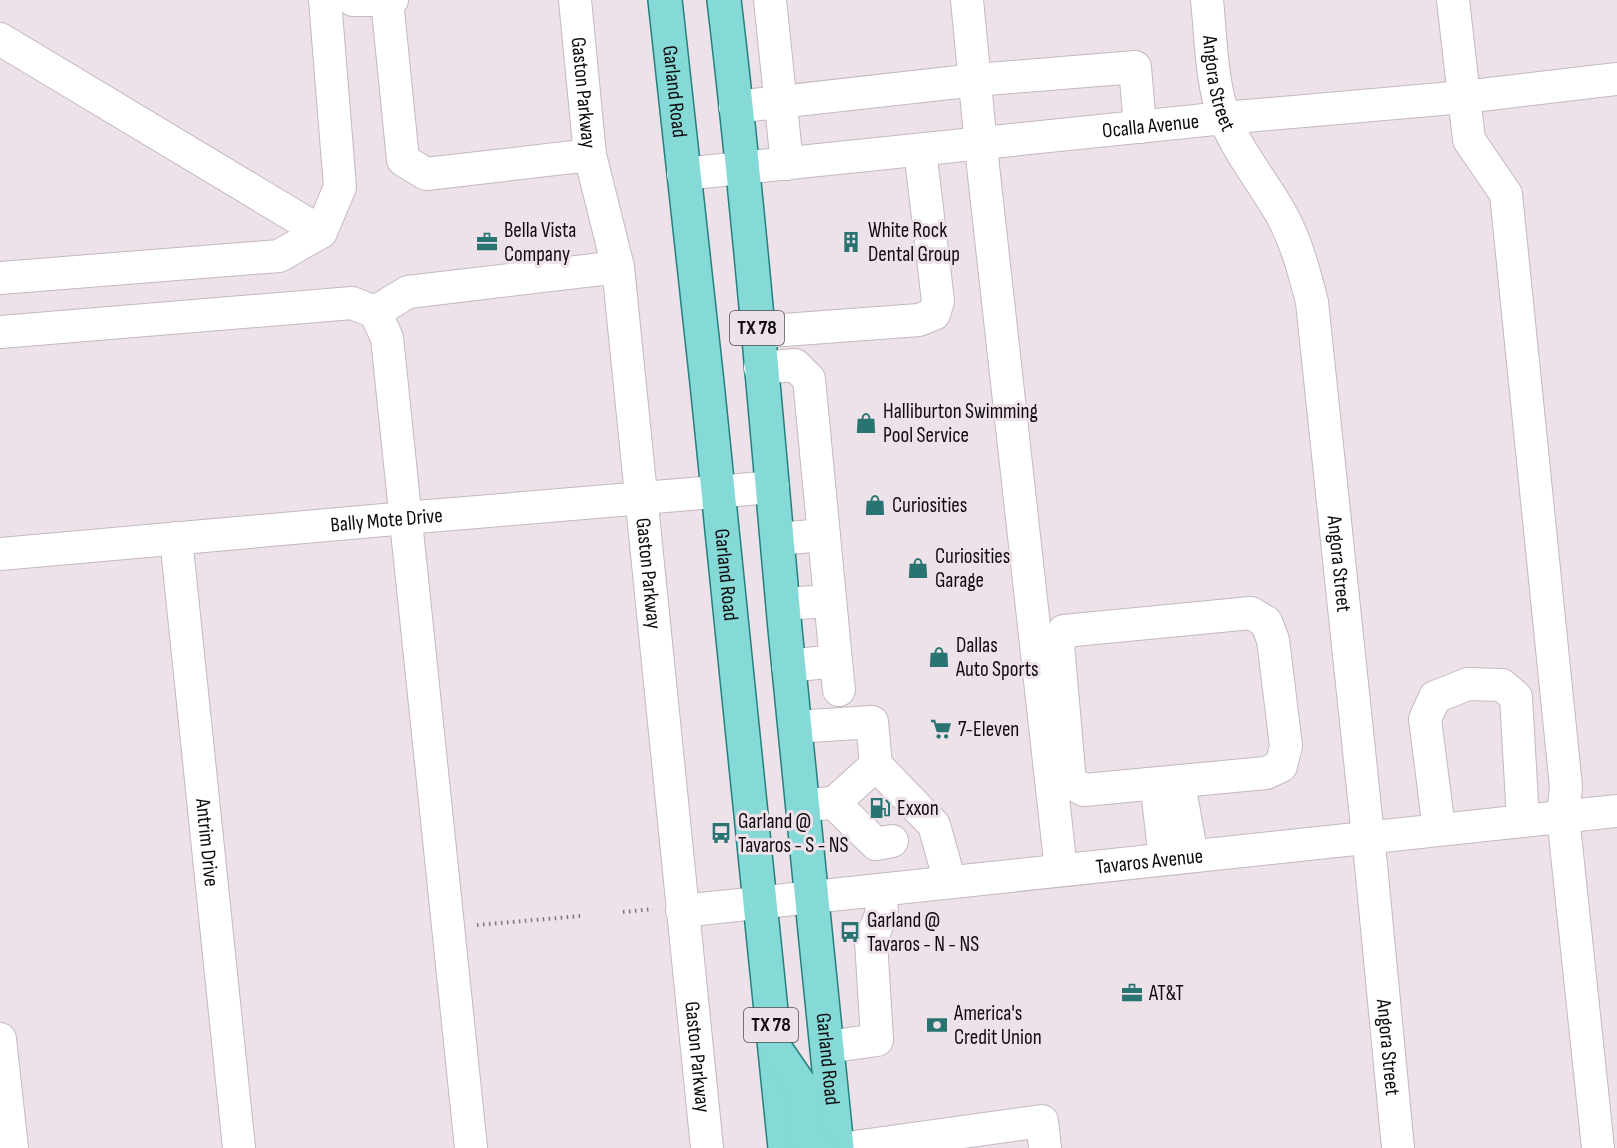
<svg xmlns="http://www.w3.org/2000/svg" width="1617" height="1148" viewBox="0 0 1617 1148" font-family="'Sofia Sans Condensed',sans-serif">
<style>
.lines{fill:none;stroke-linecap:round;stroke-linejoin:round}
.minor-casing{stroke:#c4b8c1;stroke-width:34}
.major-casing{stroke:#26807e;stroke-width:36}
.path{stroke:#7e767c;stroke-width:4;stroke-dasharray:1.5 4.5;stroke-linecap:butt}
.minor{stroke:#fff;stroke-width:32}
.major{stroke:#85d9d6;stroke-width:33}
.labels{text-anchor:middle;dominant-baseline:central;stroke-width:6;stroke-linejoin:round;paint-order:stroke}
.shield{fill:#ede1ea;stroke:#524b50;stroke-width:1.5}
.shield-label{font-size:20px;font-weight:bold;fill:#0f0b0e}
.street-label{font-size:21px;fill:#0f0b0e;stroke:#ede1ea}
.poi-label{font-size:21px;fill:#0f0b0e;stroke:#ede1ea;text-anchor:start}
</style>
<rect width="100%" height="100%" fill="#ede1ea"/>
<g class="lines">
<defs>
<g id="minor">
<path d="M353,0H392"/>
<path d="M387,0L403,160L426,174L590,155"/>
<path id="s1" d="M575,0L590,155L618,267L707,1148"/>
<path d="M770,0L787,164"/>
<path d="M967,0L983,166L1061,870"/>
<path id="s2" d="M1207,0C1211,38 1211,81 1224,117C1237,150 1262,181 1280,212C1296,240 1304,271 1312,302L1371,865L1398,1148"/>
<path d="M1453,0L1469,140L1506,194L1566,787L1563,816L1598,1148"/>
<path d="M0,39L321,232"/>
<path d="M735,107L976,80L1135,67L1140,127"/>
<path id="s3" d="M683,174L1224,118L1464,97L1617,79"/>
<path d="M0,278L279,256L321,232L340,187L325,0"/>
<path d="M375,312L408,292L618,267"/>
<path d="M0,332L352,303L375,312L387,338L471,1148"/>
<path d="M757,332L919,320L934,314L938,301L920,150"/>
<path d="M760,368L795,365L809,379L836,661L788,666"/>
<path id="s4" d="M176,538L239,1148"/>
<path d="M777,539L824,535"/>
<path id="s5" d="M0,554C258,531 515,508 773,487"/>
<path d="M783,604L830,601"/>
<path d="M1251,613L1266,622L1273,640L1286,746L1281,766L1266,773L1084,790L1070,782L1058,645L1064,631Z"/>
<path d="M836,661L839,690"/>
<path d="M795,727L872,722L876,765L934,825L950,882"/>
<path d="M834,803L876,765"/>
<path d="M803,805L834,803L876,844L892,841"/>
<path d="M1439,829L1425,719L1435,697L1468,684L1502,685L1516,697L1523,820"/>
<path d="M1165,859L1158,799L1169,783L1181,795L1192,856"/>
<path id="s6" d="M682,911L1617,811"/>
<path d="M0,1039L12,1148"/>
<path d="M827,1047L877,1040L871,941L882,912L880,890"/>
<path d="M847,1148L1042,1121L1045,1148"/>
</g>
<g id="major">
<path id="s7" d="M665,0L707,383L785,1148"/>
<path id="s8" d="M724,0C749,209 766,419 785,629C801,802 820,975 837,1148"/>
<path d="M776,1050L802,1088L807,1139L817,1148"/>
</g>
</defs>
<use href="#minor" class="minor-casing"/>
<use href="#major" class="major-casing"/>
<path class="path" d="M623,912L653,909
M477,925L581,916"/>
<use href="#minor" class="minor"/>
<use href="#major" class="major"/>
</g>
<defs>
<symbol id="office-bare" viewBox="-9 -9 18 18"><path d="M-6-3h4V-5.5h4V-3h4V5H-6ZM-1-4.5V-3h2v-1.5ZM-6 0V1H6V0Z" fill="#297370" stroke="#ede1ea" stroke-width="2.5" paint-order="stroke"/></symbol>
<symbol id="building-bare" viewBox="-9 -9 18 18"><path d="M-4-6H4V6H1V3H-1V6H-4ZM-2.5-4.3h1.7v1.8h-1.7ZM.8-4.3h1.7v1.8H.8ZM-2.5-1h1.7V.8h-1.7ZM.8-1h1.7V.8H.8Z" fill="#297370" stroke="#ede1ea" stroke-width="2.5" paint-order="stroke"/></symbol>
<symbol id="shop-bare" viewBox="-9 -9 18 18"><path d="M-5-2.5h2.3a2.7 3.5 0 0 1 5.4 0H5L5.5 6h-11ZM-1.5-2.5h3a1.5 2.3 0 0 0-3 0Z" fill="#297370" stroke="#ede1ea" stroke-width="2.5" paint-order="stroke"/></symbol>
<symbol id="supermarket-bare" viewBox="-9 -9 18 18"><path d="M-6-5.5h2.5l.6 2H6L4.5 2H-2.5L-4.4-4H-6ZM-1.5 3.2a1.3 1.3 0 1 0 .1 0ZM3 3.2a1.3 1.3 0 1 0 .1 0Z" fill="#297370" stroke="#ede1ea" stroke-width="2.5" paint-order="stroke"/></symbol>
<symbol id="fuel-bare" viewBox="-9 -9 18 18"><path d="M-5.5-6h7V0h2V4h1.3V-2.5L3-4.5l.8-.8L6-3V5H2.5V1h-1V6h-7ZM-4.2-4.7v3.2H.2V-4.7Z" fill="#297370" stroke="#ede1ea" stroke-width="2.5" paint-order="stroke"/></symbol>
<symbol id="bus-bare" viewBox="-9 -9 18 18"><path d="M-5-6H5V4H4V6H2V4H-2V6H-4V4H-5ZM-3.5-4V0h7V-4ZM-3.5 1.2v1.5H-2V1.2ZM2 1.2v1.5H3.5V1.2Z" fill="#297370" stroke="#ede1ea" stroke-width="2.5" paint-order="stroke"/></symbol>
<symbol id="bank-bare" viewBox="-9 -9 18 18"><path d="M-6-4H6V4H-6ZM0-2.3a2.3 2.3 0 1 0 0 4.6a2.3 2.3 0 1 0 0-4.6Z" fill="#297370" stroke="#ede1ea" stroke-width="2.5" paint-order="stroke"/></symbol>
</defs>
<g fill-rule="evenodd">
<use href="#office-bare" x="472" y="227" width="30" height="30"/>
<use href="#building-bare" x="836" y="227" width="30" height="30"/>
<use href="#shop-bare" x="851" y="408" width="30" height="30"/>
<use href="#shop-bare" x="860" y="490" width="30" height="30"/>
<use href="#shop-bare" x="903" y="553" width="30" height="30"/>
<use href="#shop-bare" x="924" y="642" width="30" height="30"/>
<use href="#supermarket-bare" x="926" y="714" width="30" height="30"/>
<use href="#fuel-bare" x="865" y="793" width="30" height="30"/>
<use href="#bus-bare" x="706" y="818" width="30" height="30"/>
<use href="#bus-bare" x="835" y="917" width="30" height="30"/>
<use href="#office-bare" x="1117" y="978" width="30" height="30"/>
<use href="#bank-bare" x="922" y="1010" width="30" height="30"/>
</g>
<g class="labels">
<g class="shield">
<rect x="730" y="311" width="54" height="34" rx="4.5"/>
<rect x="744" y="1008" width="54" height="34" rx="4.5"/>
</g>
<g class="shield-label">
<text x="757" y="328">TX 78</text>
<text x="771" y="1025">TX 78</text>
</g>
<g class="street-label">
<text stroke="none"><textPath href="#s2" startOffset="84">Angora Street</textPath></text>
<text stroke="none"><textPath href="#s7" startOffset="92">Garland Road</textPath></text>
<text stroke="none"><textPath href="#s1" startOffset="93">Gaston Parkway</textPath></text>
<text stroke="none"><textPath href="#s3" startOffset="470">Ocalla Avenue</textPath></text>
<text stroke="none"><textPath href="#s5" startOffset="388">Bally Mote Drive</textPath></text>
<text stroke="none"><textPath href="#s2" startOffset="588">Angora Street</textPath></text>
<text stroke="none"><textPath href="#s1" startOffset="579">Gaston Parkway</textPath></text>
<text stroke="none"><textPath href="#s7" startOffset="578">Garland Road</textPath></text>
<text stroke="none"><textPath href="#s4" startOffset="306">Antrim Drive</textPath></text>
<text stroke="none"><textPath href="#s6" startOffset="470">Tavaros Avenue</textPath></text>
<text stroke="none"><textPath href="#s2" startOffset="1074">Angora Street</textPath></text>
<text stroke="none"><textPath href="#s1" startOffset="1065">Gaston Parkway</textPath></text>
<text stroke="none"><textPath href="#s8" startOffset="1064">Garland Road</textPath></text>
</g>
<g class="poi-label">
<text x="504" y="230">Bella Vista<tspan x="504" dy="24">Company</tspan></text>
<text x="868" y="230">White Rock<tspan x="868" dy="24">Dental Group</tspan></text>
<text x="883" y="411">Halliburton Swimming<tspan x="883" dy="24">Pool Service</tspan></text>
<text x="892" y="505">Curiosities</text>
<text x="935" y="556">Curiosities<tspan x="935" dy="24">Garage</tspan></text>
<text x="956" y="645">Dallas<tspan x="956" dy="24">Auto Sports</tspan></text>
<text x="958" y="729">7-Eleven</text>
<text x="897" y="808">Exxon</text>
<text x="738" y="821">Garland @<tspan x="738" dy="24">Tavaros - S - NS</tspan></text>
<text x="867" y="920">Garland @<tspan x="867" dy="24">Tavaros - N - NS</tspan></text>
<text x="1149" y="993">AT&amp;T</text>
<text x="954" y="1013">America's<tspan x="954" dy="24">Credit Union</tspan></text>
</g>
</g>
</svg>
